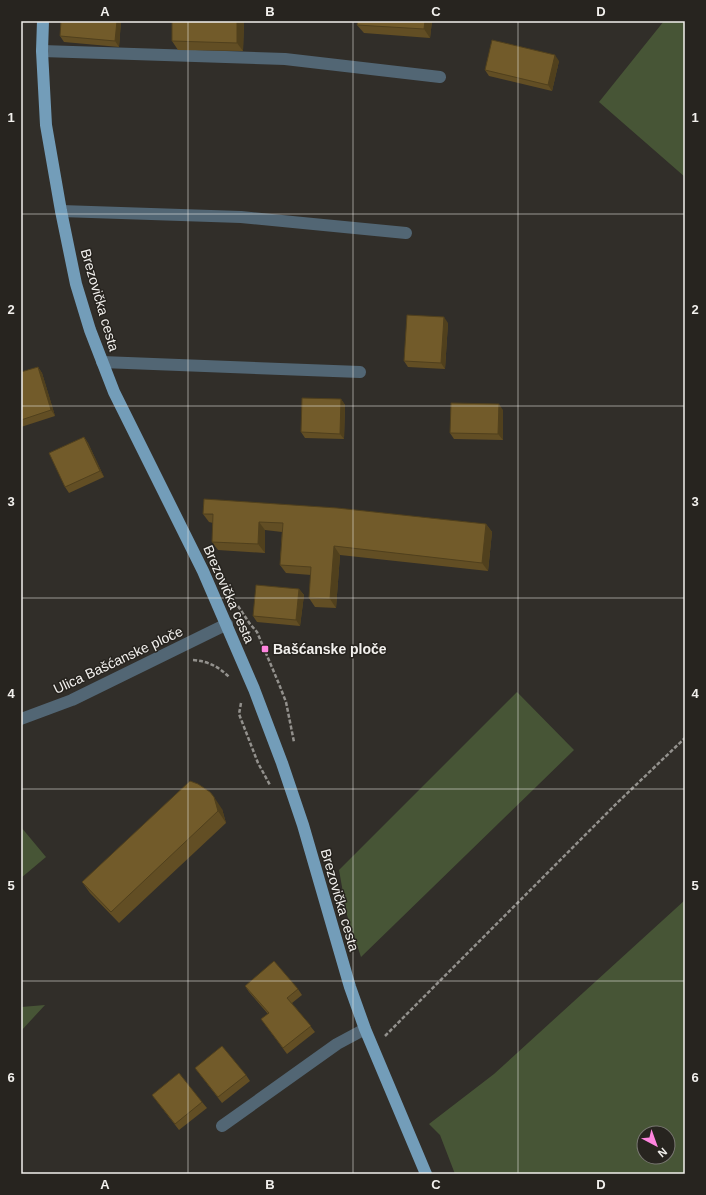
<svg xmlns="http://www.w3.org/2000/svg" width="706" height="1195" viewBox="0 0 706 1195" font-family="Helvetica,sans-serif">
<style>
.green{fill:#475536;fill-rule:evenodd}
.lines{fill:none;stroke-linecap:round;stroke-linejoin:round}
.path{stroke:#93918d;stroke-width:2.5;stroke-dasharray:4 2;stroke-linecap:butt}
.minor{stroke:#526674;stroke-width:12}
.major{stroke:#739db9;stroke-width:12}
.wall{fill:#624e24}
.shaded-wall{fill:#50401d}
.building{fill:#725b2a;stroke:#50401d}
.grid{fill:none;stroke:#f2f0ed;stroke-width:1;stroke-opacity:0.55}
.poi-dot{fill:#ff85df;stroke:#27241f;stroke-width:1.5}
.labels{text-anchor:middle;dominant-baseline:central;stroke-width:3;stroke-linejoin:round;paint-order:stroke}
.street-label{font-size:14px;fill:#f2f0ed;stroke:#27241f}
.poi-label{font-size:14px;font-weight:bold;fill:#f2f0ed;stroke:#27241f;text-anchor:start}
.neatline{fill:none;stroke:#f2f0ed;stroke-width:1.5}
.grid-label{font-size:13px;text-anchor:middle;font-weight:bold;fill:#f2f0ed}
</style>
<rect width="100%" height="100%" fill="#312e29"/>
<path class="green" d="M664,21H683L685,23V177L599,102Z
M517,692L574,750L361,957L347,915L339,870Z
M21,827L46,857L21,878Z
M685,900V1174H455L440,1135L429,1124L494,1074ZM644,1133H668V1157H644Z
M45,1005L21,1031V1007Z"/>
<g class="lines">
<path class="path" d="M238,606L250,624L257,632L279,684L286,702L294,742
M193,660C208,661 219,667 229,677
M241,703L239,714L258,763L270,785
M385,1036L617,803L685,738"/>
<path class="minor" d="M42,51L285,59L440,77
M61,211L241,217L406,233
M102,362L360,372
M21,719L72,700L227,624
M222,1126L337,1044L365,1029"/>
<path class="major" d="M43,21L42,51L46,125L61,211L76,284L90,330L114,392L203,571L254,689L282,763L303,825L350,987L365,1029L426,1174"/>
</g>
<path class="wall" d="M61,21H121L119,47L64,42L60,36Z
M244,21L243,51L178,50L172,41Z
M432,21L430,38L364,33L357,25Z
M559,61L552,91L489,76L485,70Z
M448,323L445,369L408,367L404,361Z
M38,367L42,373L55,416L21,427V372Z
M341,399L345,405L344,439L305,438L301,432Z
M503,410V440L454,439L450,433Z
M84,437L88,443L104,477L69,493L65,487Z
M203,514L486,524L492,532L488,571L340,555L336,608L315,607L309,598L311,575L286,573L280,565L282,532L265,530V553L218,550L212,542L213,523L209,522Z
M299,589L304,595L300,626L257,622L253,616Z
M222,809L226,823L119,923L90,893L82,882Z
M245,986L298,989L302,995L292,1003L315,1032L287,1054L261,1019L268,1014L249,992Z
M195,1068L246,1075L250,1081L222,1103Z
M152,1095L202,1102L207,1108L179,1130Z"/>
<path class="shaded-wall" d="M117,21H121L119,47L115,41Z
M237,21H244L243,51L237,43Z
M425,21H432L430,38L424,29Z
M555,55L559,61L552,91L548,85Z
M444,317L448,323L445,369L441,363Z
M38,367L42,373L55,416L51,410Z
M341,399L345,405L344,439L340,434Z
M499,404L503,410V440L498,434Z
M84,437L88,443L104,477L100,471Z
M259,522L265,530V553L258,544Z
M486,524L492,532L488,571L482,563Z
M334,546L340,555L336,608L330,599Z
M299,589L304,595L300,626L296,620Z
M214,797L222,809L226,823L218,811Z"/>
<path class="building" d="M61,21H117L115,41L60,36Z
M172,21H237V43L172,41Z
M358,21H425L424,29L357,25Z
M492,40L555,55L548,85L485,70Z
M407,315L444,317L441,363L404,361Z
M38,367L51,410L21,420V372Z
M302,398L341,399L340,434L301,432Z
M451,403L499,404L498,434L450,433Z
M84,437L100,471L65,487L49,453Z
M204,499L337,508L486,524L482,563L334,546L330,599L309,598L311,567L280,565L283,523L259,522L258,544L212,542L213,514H203Z
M256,585L299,589L296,620L253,616Z
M190,781L198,784L210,792L214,797L218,811L111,912L82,882Z
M274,961L298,989L287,998L311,1026L283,1048L261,1019L269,1013L245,986Z
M222,1046L246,1075L218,1097L195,1068Z
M179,1073L202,1102L175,1124L152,1095Z"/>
<path class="grid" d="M188,21V1174M353,21V1174M518,21V1174M21,214H685M21,406H685M21,598H685M21,789H685M21,981H685"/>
<rect class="poi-dot" x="261" y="645" width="8" height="8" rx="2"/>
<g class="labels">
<g class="street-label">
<text transform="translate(100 300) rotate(74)">Brezovička cesta</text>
<text transform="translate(229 594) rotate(66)">Brezovička cesta</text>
<text transform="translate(118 660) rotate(-25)">Ulica Bašćanske ploče</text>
<text transform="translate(340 900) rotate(74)">Brezovička cesta</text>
</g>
<g class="poi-label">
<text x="273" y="649">Bašćanske ploče</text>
</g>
</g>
<rect width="706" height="1195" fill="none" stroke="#27241f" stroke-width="44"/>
<g transform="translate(656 1145) rotate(139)"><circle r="19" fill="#27241f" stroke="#787671"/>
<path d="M0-3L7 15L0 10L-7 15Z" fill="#ff85df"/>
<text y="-6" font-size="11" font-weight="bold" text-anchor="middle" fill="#f2f0ed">N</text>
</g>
<rect x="22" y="22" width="662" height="1151" class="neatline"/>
<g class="grid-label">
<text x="105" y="16">A</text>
<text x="270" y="16">B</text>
<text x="436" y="16">C</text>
<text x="601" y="16">D</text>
<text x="11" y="122">1</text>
<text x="695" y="122">1</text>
<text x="11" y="314">2</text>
<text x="695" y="314">2</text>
<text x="11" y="506">3</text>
<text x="695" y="506">3</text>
<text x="11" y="698">4</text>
<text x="695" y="698">4</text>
<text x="11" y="890">5</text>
<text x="695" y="890">5</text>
<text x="11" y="1082">6</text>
<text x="695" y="1082">6</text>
<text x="105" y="1189">A</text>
<text x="270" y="1189">B</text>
<text x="436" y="1189">C</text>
<text x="601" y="1189">D</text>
</g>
</svg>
